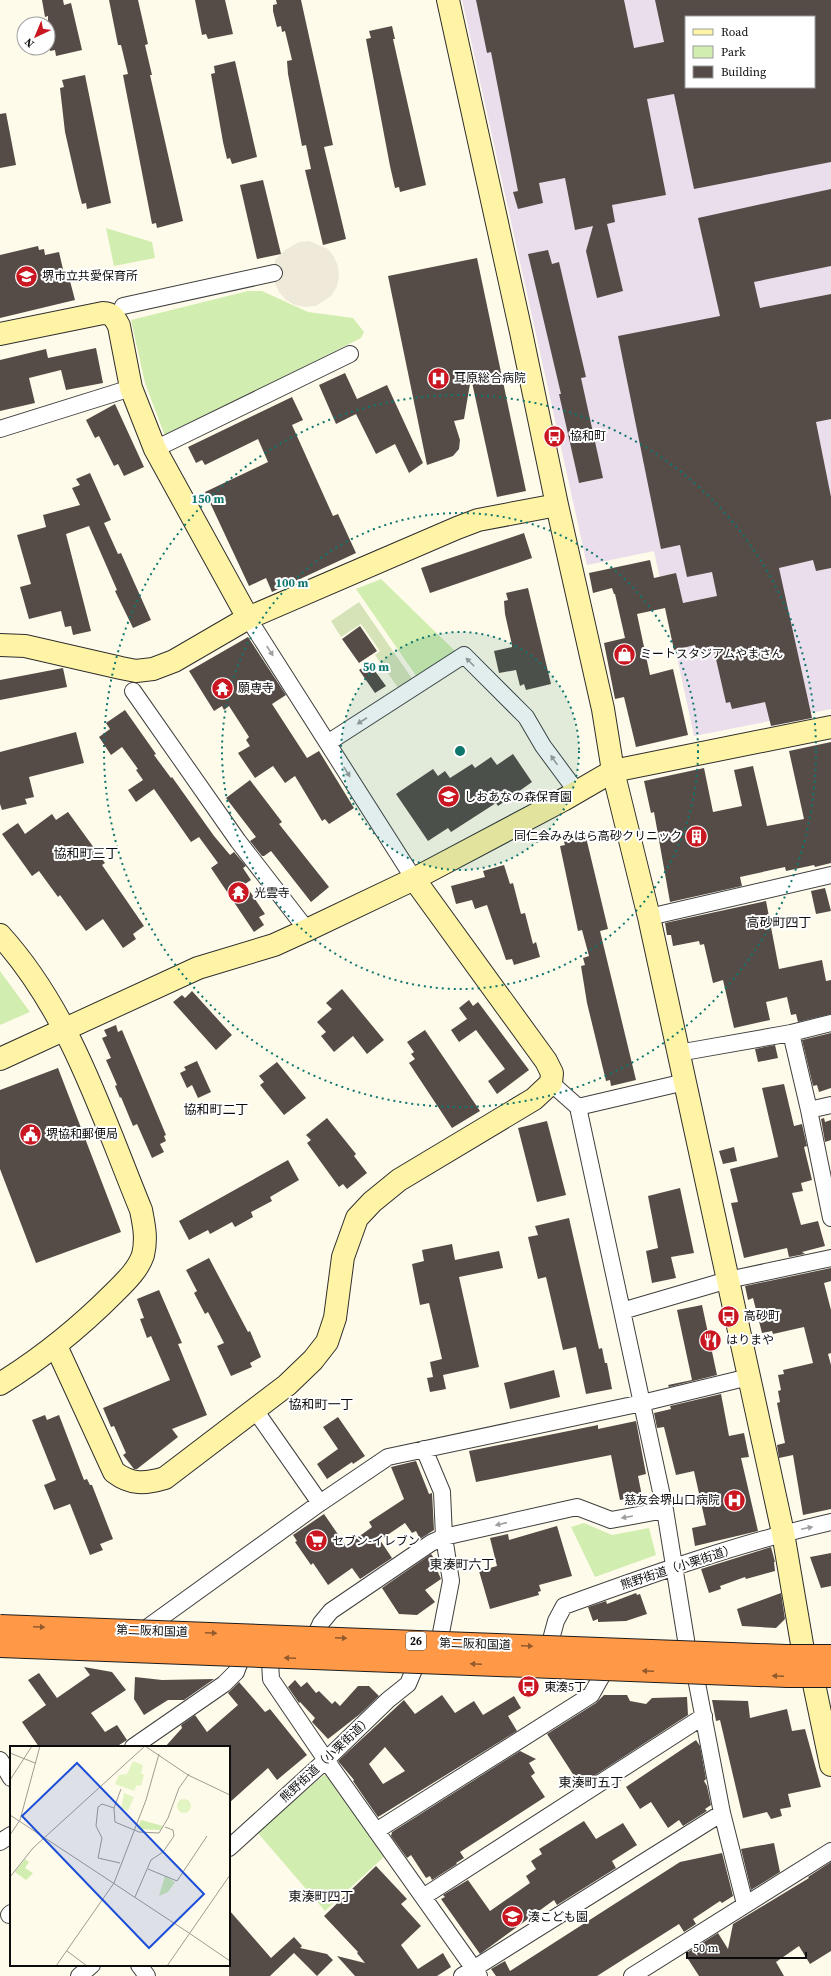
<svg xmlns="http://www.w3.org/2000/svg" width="831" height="1976" viewBox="0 0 831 1976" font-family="'Source Serif 4','Noto Sans JP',serif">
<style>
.industrial{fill:#eadeec;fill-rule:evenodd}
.green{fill:#d1edb0}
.cemetery{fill:#d6e3b9}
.plaza{fill:#efe9d9}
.building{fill:#554c47;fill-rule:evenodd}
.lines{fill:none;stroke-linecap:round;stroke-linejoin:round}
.street-casing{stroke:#3f3f3f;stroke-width:18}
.secondary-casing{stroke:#2e2e2e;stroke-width:24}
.street{stroke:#fff;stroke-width:16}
.secondary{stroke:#fff4a5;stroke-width:22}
.highway-bridge-casing{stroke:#1d1d1d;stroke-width:24;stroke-linecap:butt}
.highway-bridge{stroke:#ff9948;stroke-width:22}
.oneway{fill:#9e9e9e}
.oneway2{fill:#925a2d}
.ring{fill:none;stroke:#0f766e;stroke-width:2;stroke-dasharray:2 4}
.labels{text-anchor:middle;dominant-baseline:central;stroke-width:4;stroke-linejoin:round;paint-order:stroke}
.shield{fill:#fff;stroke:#555;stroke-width:1}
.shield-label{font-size:11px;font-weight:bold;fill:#0c0c0c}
.poi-label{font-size:12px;fill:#0c0c0c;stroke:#fff;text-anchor:start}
.street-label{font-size:12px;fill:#0c0c0c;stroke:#fff}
.neighbourhood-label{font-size:13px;fill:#0c0c0c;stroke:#fff}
.inset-road{fill:none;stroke:#9e9b91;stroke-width:1}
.view{fill:#1d4ed8;fill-opacity:0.15;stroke:#1d4ed8;stroke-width:2}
.inset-edge{fill:none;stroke:#0c0c0c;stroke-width:2}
.centre{fill:#0f766e;stroke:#fff;stroke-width:2}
.ring-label{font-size:12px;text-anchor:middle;font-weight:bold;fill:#0f766e;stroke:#fff;stroke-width:4;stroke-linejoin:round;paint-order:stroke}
</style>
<rect width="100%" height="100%" fill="#fffbea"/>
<path class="industrial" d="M462,0H831V709L694,736L654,551L587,565ZM686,17H814V87H686Z"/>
<path class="green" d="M106,228L152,242L155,258L114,266Z
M248,291H262L308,312L353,318L364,332L361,338L165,436L145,383L131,320Z
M381,579L456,652L417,677L356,589Z
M0,971L30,1012L0,1025Z
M584,1523L612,1535L649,1528L656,1555L595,1577L571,1527Z
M325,1774L332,1777L386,1855L325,1911L257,1832Z"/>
<path class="cemetery" d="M359,602L413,680L399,689L375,655L380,651L361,624L341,637L331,621Z"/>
<path class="plaza" d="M309,241L328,249L334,257L338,266L339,276L337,286L332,295L324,301L315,306L305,307L295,305L286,300L279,292L275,283L274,273L275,260L285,250L299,242Z"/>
<path class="building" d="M42,0H63L64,5L71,3L82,50L56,56L55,50L50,51L48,42V16L45,17Z
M109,0H138L148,44L145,45L152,75H150L183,221L157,228L156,223L152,224L123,75L128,74L121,45H118Z
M195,0H225L233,34L208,39L206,34L202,35Z
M276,0H301L333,145L324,147L346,239L323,245L305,170L311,169L306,145L302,146L288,74L287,61L292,60L285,31L282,32L281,26L277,27L273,11V5L277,4Z
M476,0H624L634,48L664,42L655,0H831V162L694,189L674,94L647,99L666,195L612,205L615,222L607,224L623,291L597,298L586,251L593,226L575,230L565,178L539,183L543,203L518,209L513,192L518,191L491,52L487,53ZM686,17H814V87H686Z
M392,26L395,39H393L426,185L400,192L399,187L395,188L390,166L366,39L371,38L369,31Z
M235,61L257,157L232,164L230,158L227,159L223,142L211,74L215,73L214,66Z
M85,75L111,203L87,209L86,203L82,204L78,189L65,132L60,88L64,87L62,80Z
M6,113L16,165L0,168V114Z
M263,180L281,254L257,259L240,185Z
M831,189V266L754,282L760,308L831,294V419L816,422L831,497V568L816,571L813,560L779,568L812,718L771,726L765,702L732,709L730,702L726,703L713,646L696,650L695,645L674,650L665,608L637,614L650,675L673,669L688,735L636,747L624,697L615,699L604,643L625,638L615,594H614L612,588L593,593L589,573L650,560L654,578L676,573L683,603L717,596L712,572L687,577L680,545L661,549L618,336L720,316L698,218Z
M38,246L39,250L44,249L45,255L59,252L66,282L70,281L75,300L0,318V255Z
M548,250L552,264L559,262L586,377L581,378L603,478L579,483L559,394H561L528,254Z
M477,258L526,491L497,497L471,378L464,419L454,421L460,440L459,449L453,456L427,465L388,276Z
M96,348L103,383L66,390L61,370L29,378L35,403L0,411V360L46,349L48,358Z
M345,373L357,399L387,385L423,463L409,473L395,444L376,454L356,414L336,424L319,385Z
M292,397L303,420L292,425L333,516L338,514L356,553L272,592L266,578L249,586L205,492L268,462L258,439L205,465L202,460L196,463L188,447Z
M115,404L144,467L124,476L118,464L114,466L99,436L95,438L86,420Z
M90,473L111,520L104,523L118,554L121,553L151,620L133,628L115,591L117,590L89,526L66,534L91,631L73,635L71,626L65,627L61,611L29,619L20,587L31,584L17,535L46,527L43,515L80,505L72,488L80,485L76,479Z
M524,533L532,558L430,593L421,568Z
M528,588L551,684L526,690L524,684L520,686L516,670L499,673L494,651L512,647V645L505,614L504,601L508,600L506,593Z
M360,626L377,651L359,663L342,639Z
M248,637L286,695L272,704L307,758L319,751L354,808L329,824L325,819L322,821L295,776L285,783L273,766L255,778L238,753L250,746L246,740L249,737L229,706L224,710L222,706L214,711L189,671Z
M369,663L386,686L375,693L359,670Z
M63,668L67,687L0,700V680Z
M125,710L156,754L154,755L171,778L172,777L214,836L230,855L234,852L246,866L243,868L251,880L245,884L265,914L259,917L264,925L254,932L211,868L218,863L199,837L191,842L154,789L136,802L128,790L143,780L136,770L138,769L122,747L111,755L99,737L110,729L106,723Z
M76,732L84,763L29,777L34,797L25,799L27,804L2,810L0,804V752Z
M831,742V863L815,867L814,865L786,871L785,867L740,877L742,886L670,902L654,812L651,813L644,781L704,768L713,812L742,806L734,770L753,766L767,826L804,819L789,751Z
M513,754L532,782L498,806L496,803L451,832L448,828L428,841L396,794L433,769L438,776L445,771L450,778L472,764L475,768L491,757L497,765Z
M250,780L282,822L279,824L329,887L311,902L271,851L264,856H262L250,841L256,837L226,798Z
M68,812L105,863L102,865L144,926L133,934L136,939L123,948L103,919L86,931L60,895L58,897L39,871L32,876L2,834L18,823L25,834L52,814L56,820Z
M585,833L608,929L600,931L636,1080L611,1086L610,1080L606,1081L587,1003L581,966L585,965L583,958L589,956L582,930L578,931L560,846L565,845L563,839Z
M504,865L510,884L513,883L521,914L525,913L533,944L536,942L540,957L514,965L512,959L506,960L487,905L475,909L472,900L456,904L451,886L485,877L483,871Z
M825,888L831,911L816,914L811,891Z
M766,901L779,969L822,960L826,981L831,980V1014L798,1022L796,1014L791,1015L787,997L766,1002L770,1020L734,1028L723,980L713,983L704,944L700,945L699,941L673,946L671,935H667L665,923Z
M342,989L384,1040L367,1054L353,1036L334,1052L321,1036L326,1032L317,1022L332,1009L326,1003Z
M192,991L232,1035L216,1050L173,1002L182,995L185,998Z
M469,1000L473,1006L478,1002L529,1070L497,1094L488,1081L505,1069L476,1030L459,1042L451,1030L467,1019L459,1008Z
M116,1025L118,1032L122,1030L166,1135L164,1136L166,1141L160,1144L164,1152L152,1158L137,1124L133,1126L121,1097L120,1098L115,1086L117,1085L106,1060L111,1058L102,1038L107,1036L104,1030Z
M425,1030L480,1111L452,1128L409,1063L415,1059L411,1054L414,1052L407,1042Z
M831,1033V1088L819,1092L817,1085L813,1086L802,1040Z
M775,1045L778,1058L758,1062L755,1049Z
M197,1061L211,1092L198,1098L192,1085L187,1088L180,1073L186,1070L184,1067Z
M277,1062L306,1098L284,1115L260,1085L264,1082L259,1076Z
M58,1068L121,1232L36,1263L0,1169V1090Z
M784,1084L794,1126L802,1124L807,1146L804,1147L812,1180L801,1183L803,1191L792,1193L801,1225L818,1221L825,1246L802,1252L805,1254L789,1257L787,1248L744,1258L731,1203L738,1202L730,1169L778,1157L762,1088Z
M327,1118L356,1154L354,1156L367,1173L347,1189L343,1184L339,1187L307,1143L311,1140L306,1135Z
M824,1118L825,1122L831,1120V1140L825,1142L821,1119Z
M547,1121L566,1195L537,1202L518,1128Z
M734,1147L737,1161L723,1164L719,1151Z
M288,1160L299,1180L270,1197L272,1201L251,1212L253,1217L235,1227L232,1222L210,1234L208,1230L189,1240L179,1221Z
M680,1188L694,1253L671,1257L676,1278L652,1283L646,1251L658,1248L648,1196Z
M569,1218L599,1349L602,1348L605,1363H607L612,1389L586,1394L576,1347L563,1350L546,1277L538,1279L528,1237L538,1235L535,1226Z
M452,1244L455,1260L499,1251L503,1268L459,1277L479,1367L443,1375L446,1389L430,1392L427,1378L433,1377L430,1362L442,1359L429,1303L420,1305L412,1264L424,1261L422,1250Z
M209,1258L248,1332L250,1331L261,1357L250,1363L252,1367L231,1376L217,1346L224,1343L208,1312L205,1314L194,1293L197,1291L186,1270Z
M831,1268V1281L824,1283L831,1310V1353L828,1354L831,1365V1509L803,1515L793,1455L779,1458L777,1445L785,1443L777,1403L780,1402L778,1391L781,1390L778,1375L784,1374L783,1370L813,1363L804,1327L773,1334L772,1331L762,1333L753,1298L748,1300L745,1286Z
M159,1290L182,1343L178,1344L207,1415L172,1429L178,1437L137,1469H134L123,1455L126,1453L114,1426L111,1427L103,1408L170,1380L151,1336L147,1338L140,1319L144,1318L137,1299Z
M702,1305L717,1375L669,1387L668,1385L692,1380L677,1310Z
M554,1370L560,1397L510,1409L504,1383Z
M721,1394L729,1436L744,1433L749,1457L741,1458L758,1531L695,1546L692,1528L706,1525L694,1471L676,1475L664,1427L657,1428L654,1413L671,1409L670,1406Z
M45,1415L47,1420L59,1415L84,1480L87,1479L90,1485H92L113,1539L100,1544L103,1550L90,1555L70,1504L54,1510L44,1485L56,1480L32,1420Z
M338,1417L365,1456L353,1464L352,1462L327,1479L317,1464L338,1449L323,1427Z
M636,1421L646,1474L638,1476L642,1496L620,1500L611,1455L476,1482L469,1451L598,1425V1429Z
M416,1461L429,1494L432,1493L434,1530L420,1539L416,1531L412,1533L405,1523L380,1540L392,1558L360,1579L352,1568L328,1585L313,1563L311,1565L295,1542L297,1541L293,1535L324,1514L346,1546L372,1527L369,1522L404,1499L391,1467Z
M557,1526L572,1576L539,1585L541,1591L538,1592L539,1595L490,1609L479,1571L497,1566L490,1538L508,1534L509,1540Z
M771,1547L775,1562H774L775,1571L746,1579L745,1577L720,1586L721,1589L709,1593L701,1569Z
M831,1553V1586L821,1588L810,1557Z
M431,1554L439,1565V1568L437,1570L441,1579L425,1590L435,1602L417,1615L399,1614L382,1588Z
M636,1593L637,1595L640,1594L647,1614L626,1621L598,1622V1619L593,1621L588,1607L606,1601L607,1604Z
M781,1593L785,1619L776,1628L742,1626L737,1609Z
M84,1667L112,1672L126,1690L91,1713L105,1732L117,1725L127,1740L116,1747H39L22,1722L46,1705L28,1680L39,1673L57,1698L90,1675Z
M135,1677L162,1680L214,1679L184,1700H168L144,1715L134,1699Z
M295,1680L301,1687L307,1682L316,1693L319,1691L332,1704L335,1701L340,1706L358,1686H369L379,1696L360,1714L328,1739L312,1722L315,1718L300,1702L299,1703L288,1687Z
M239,1682L265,1712L270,1709L307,1755L277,1780L268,1768L229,1803V1747H165L182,1728L181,1725L195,1715L207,1732L238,1705L228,1693Z
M442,1695L455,1713L474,1701L483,1715L514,1696L521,1708L508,1716L517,1731L378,1817L353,1781L354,1780L338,1761L404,1700L415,1714ZM385,1747L405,1771L383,1784L369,1764Z
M604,1695H627L630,1701L646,1704L652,1698L687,1697L688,1715L580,1785L547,1734L596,1703Z
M712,1700L748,1701L750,1718L787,1709L792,1731L805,1729L821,1787L788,1794L791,1807L780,1809L782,1816L771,1819L767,1812L743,1818L720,1720L716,1721Z
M696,1740L700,1746L706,1779L704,1781L707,1786L711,1805L705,1809L707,1811L683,1826L679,1820L668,1828L651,1802L640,1809L626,1787Z
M520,1751L536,1759L529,1763L535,1773L531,1776L545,1797L460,1852L464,1858L456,1863L457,1864L432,1880L430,1876L426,1878L411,1855L407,1858L391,1836L392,1832Z
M584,1821L596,1839L623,1823L637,1845L612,1861L616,1868L557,1905L554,1900L480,1954L441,1899L445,1897L443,1895L468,1880L490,1911L530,1883L526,1876L536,1869L531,1861L542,1854L539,1849Z
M774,1843L780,1872L751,1890L741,1849Z
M722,1853L733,1896L722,1903L720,1901L693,1919L696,1924L684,1932L679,1924L597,1976H496L491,1969L505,1961L510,1971L680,1862Z
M831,1862V1951L810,1964L799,1946L776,1962L784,1976H699L688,1959V1952L718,1933L728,1949L733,1924L809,1878L808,1877Z
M376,1866L407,1899L401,1904L421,1926L401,1945L418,1969L443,1953L451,1967L437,1976H355L337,1956L365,1963L357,1953L358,1952L324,1916Z
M229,1910L271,1958L294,1937L302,1946L300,1948L327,1954L333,1960L317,1976L294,1953L270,1976H229Z"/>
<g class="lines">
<defs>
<path id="street" d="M123,306L274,273
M0,429L131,388
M155,449L350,354
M248,618L414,879
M133,691L238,841L307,930
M329,742L464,655L526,717L543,746L577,792
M649,917L831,875
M791,1033L809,1110L831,1218
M678,1053L791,1033L831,1023
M551,1083L578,1107L665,1510L687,1646
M578,1107L685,1082
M809,1110L831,1105
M622,1311L728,1280L831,1258
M255,1410L320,1503
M424,1449L442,1492L444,1537L451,1581L440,1638
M148,1627L320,1503L388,1457L642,1403L749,1377
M316,1634L321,1623L331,1611L431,1543L444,1537L577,1507L611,1520L665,1510
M550,1643L556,1621L564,1606C652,1574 739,1543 831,1522
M270,1662L271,1679L326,1760L479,1976
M696,1678L722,1813L745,1904
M133,1747L224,1684L236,1672L241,1659
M0,1760L11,1778
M376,1831L591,1695L604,1672
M0,1842L11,1835
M229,1848L326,1760L388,1700L408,1684L416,1665
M423,1897L704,1716
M9,1915L11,1913
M139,1965L147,1976
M79,1976L92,1965
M462,1976L722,1813
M632,1976L831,1851"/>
<path id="secondary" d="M448,0L521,332L557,505L603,709L613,771L649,917L783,1533L803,1650L814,1684L831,1765
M0,334L103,313C112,313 115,318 119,326L131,388L155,449L248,618
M0,645L25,646L121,668L136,671L153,669L174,661L248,618L457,528L478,520L557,505
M0,935C70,1012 102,1115 141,1210C144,1225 147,1239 143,1255C138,1270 125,1282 114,1293C79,1328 42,1358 0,1384
M0,1059L198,968L274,945L307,930L414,879L563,800L613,771L831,727
M56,1346L114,1472C131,1485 145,1484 165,1478L287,1385L313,1360L327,1342L335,1318L343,1257L357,1218L372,1202L399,1180L534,1099L551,1083L552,1073L546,1061L414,879"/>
</defs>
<use href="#street" class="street-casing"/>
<use href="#secondary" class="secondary-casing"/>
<use href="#street" class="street"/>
<use href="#secondary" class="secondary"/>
<defs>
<path id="highway-bridge" d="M0,1626L786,1656H831
M0,1646L787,1676H831"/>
</defs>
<use href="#highway-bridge" class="highway-bridge-casing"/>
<use href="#highway-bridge" class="highway-bridge"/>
</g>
<defs><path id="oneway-solid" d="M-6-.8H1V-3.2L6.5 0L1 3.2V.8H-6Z"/></defs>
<g class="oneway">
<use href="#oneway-solid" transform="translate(270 651) rotate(57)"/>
<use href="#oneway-solid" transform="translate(470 662) rotate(-135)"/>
<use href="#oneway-solid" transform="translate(362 721) rotate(147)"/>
<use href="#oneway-solid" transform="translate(554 760) rotate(-125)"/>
<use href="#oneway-solid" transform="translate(347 772) rotate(58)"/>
<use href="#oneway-solid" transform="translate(627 1517) rotate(170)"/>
<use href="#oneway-solid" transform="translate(501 1524) rotate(167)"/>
<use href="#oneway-solid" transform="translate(807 1528) rotate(-12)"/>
</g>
<g class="oneway2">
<use href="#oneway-solid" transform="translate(39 1627) rotate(2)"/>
<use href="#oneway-solid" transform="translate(211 1633) rotate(2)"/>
<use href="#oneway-solid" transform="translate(341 1638) rotate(2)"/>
<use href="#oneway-solid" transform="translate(527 1646) rotate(2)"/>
<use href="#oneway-solid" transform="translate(290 1658) rotate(-178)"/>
<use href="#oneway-solid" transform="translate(476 1664) rotate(-178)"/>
<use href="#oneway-solid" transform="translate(648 1671) rotate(-178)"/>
<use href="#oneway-solid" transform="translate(778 1676) rotate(-178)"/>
</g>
<circle cx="460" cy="751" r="119" fill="#0f766e" fill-opacity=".12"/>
<g class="ring">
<circle cx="460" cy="751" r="119"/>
<circle cx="460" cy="751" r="238"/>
<circle cx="460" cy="751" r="356"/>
</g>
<defs>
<symbol id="school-disc" viewBox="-11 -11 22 22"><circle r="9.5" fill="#c91621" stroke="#fff"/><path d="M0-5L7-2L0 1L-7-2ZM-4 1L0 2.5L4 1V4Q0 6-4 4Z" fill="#fff"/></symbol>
<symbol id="hospital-disc" viewBox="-11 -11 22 22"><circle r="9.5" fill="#c91621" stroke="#fff"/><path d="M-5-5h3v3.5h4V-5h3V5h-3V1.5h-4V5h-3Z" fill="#fff"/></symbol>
<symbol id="bus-disc" viewBox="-11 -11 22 22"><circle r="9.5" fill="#c91621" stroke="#fff"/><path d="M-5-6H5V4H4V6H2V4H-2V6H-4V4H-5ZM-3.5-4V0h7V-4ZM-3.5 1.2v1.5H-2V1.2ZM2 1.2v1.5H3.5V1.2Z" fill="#fff"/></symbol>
<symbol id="shop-disc" viewBox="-11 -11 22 22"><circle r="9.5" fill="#c91621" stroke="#fff"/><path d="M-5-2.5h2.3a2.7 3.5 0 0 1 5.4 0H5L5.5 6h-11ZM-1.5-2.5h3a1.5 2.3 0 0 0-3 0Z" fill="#fff"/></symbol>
<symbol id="temple-disc" viewBox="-11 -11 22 22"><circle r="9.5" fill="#c91621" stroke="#fff"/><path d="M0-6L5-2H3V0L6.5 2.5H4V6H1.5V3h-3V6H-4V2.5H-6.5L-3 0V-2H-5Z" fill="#fff"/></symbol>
<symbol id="building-disc" viewBox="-11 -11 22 22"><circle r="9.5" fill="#c91621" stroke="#fff"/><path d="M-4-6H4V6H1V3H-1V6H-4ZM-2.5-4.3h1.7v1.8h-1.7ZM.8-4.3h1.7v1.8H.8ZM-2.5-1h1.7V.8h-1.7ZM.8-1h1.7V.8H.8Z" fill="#fff"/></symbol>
<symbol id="civic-disc" viewBox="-11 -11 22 22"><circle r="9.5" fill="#c91621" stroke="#fff"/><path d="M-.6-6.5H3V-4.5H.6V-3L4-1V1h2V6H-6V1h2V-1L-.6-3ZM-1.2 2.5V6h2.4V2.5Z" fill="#fff"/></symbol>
<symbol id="restaurant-disc" viewBox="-11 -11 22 22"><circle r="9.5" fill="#c91621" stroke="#fff"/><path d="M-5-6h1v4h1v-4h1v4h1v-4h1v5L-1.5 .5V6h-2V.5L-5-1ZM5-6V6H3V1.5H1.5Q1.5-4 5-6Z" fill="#fff"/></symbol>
<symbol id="supermarket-disc" viewBox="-11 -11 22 22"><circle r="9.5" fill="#c91621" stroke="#fff"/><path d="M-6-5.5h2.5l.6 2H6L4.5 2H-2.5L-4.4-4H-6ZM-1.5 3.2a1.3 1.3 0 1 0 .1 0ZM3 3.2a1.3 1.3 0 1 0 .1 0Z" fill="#fff"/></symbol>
</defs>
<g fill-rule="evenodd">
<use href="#school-disc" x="14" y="264" width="25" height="25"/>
<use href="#hospital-disc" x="426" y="366" width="25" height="25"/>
<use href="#bus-disc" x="542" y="424" width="25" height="25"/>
<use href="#shop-disc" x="612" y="642" width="25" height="25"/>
<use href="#temple-disc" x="210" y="676" width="25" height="25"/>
<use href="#school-disc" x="436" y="784" width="25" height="25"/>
<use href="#building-disc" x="684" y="824" width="25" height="25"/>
<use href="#temple-disc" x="226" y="880" width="25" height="25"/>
<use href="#civic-disc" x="18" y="1122" width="25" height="25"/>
<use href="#bus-disc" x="716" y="1304" width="25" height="25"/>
<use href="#restaurant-disc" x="698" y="1328" width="25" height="25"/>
<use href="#hospital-disc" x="722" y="1488" width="25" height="25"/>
<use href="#supermarket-disc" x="304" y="1528" width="25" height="25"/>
<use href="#bus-disc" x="516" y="1674" width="25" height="25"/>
<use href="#school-disc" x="500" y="1904" width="25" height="25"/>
</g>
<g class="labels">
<rect class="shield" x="406" y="1632" width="20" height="18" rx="3"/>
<g class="shield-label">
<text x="416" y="1641">26</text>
</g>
<g class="poi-label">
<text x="42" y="276">堺市立共愛保育所</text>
<text x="454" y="378">耳原総合病院</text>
<text x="570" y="436">協和町</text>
<text x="640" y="654">ミートスタジアムやまさん</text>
<text x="238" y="688">願専寺</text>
<text x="464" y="797">しおあなの森保育園</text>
<text x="682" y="836" text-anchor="end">同仁会みみはら高砂クリニック</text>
<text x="254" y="893">光雲寺</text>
<text x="46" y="1134">堺協和郵便局</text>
<text x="744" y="1316">高砂町</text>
<text x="726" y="1340">はりまや</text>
<text x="720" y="1500" text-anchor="end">慈友会堺山口病院</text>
<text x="332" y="1541">セブン-イレブン</text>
<text x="544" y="1687">東湊5丁</text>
<text x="528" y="1917">湊こども園</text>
</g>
<g class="street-label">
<text transform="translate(678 1567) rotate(-18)">熊野街道（小栗街道）</text>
<text transform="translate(152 1631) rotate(2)">第二阪和国道</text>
<text transform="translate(475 1644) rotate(2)">第二阪和国道</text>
<text transform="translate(326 1759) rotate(-43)">熊野街道（小栗街道）</text>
</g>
<g class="neighbourhood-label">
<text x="86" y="853">協和町三丁</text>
<text x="779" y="922">高砂町四丁</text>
<text x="216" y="1109">協和町二丁</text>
<text x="321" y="1404">協和町一丁</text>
<text x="462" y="1564">東湊町六丁</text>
<text x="591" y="1782">東湊町五丁</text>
<text x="321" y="1896">東湊町四丁</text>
</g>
</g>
<g transform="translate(10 1746)">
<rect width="220" height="220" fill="#fffbea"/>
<path d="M131,74L153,80L150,84L127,83ZM15,113L19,116L15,122L23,127L16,134L5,126ZM155,130L165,136L158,146L149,150Z" fill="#d1edb0"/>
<path d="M123,15L133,19L131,27L134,29L131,40L127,39L124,45L105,38L109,29L117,28ZM114,47L124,51L118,65L111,62ZM167 60a7 7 0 1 1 14 0a7 7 0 1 1-14 0Z" fill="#e3f4c3"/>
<path class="inset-road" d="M135,0L178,29L220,49M0,7L25,17M0,34L22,0M111,43L104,62L105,76L129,86L149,87L158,72L169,42L179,28M104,62L92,58L88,61L86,80L92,92L88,112L110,117M0,69L179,187M0,89L10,74L30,0M138,123L167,135L197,90M0,131L23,102L135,0M125,151L141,114L153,106L164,90L163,84L155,81M179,187L220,215M57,205L77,220M46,220L104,137L136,54L149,8M157,220L220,129"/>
<path class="view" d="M67,17L194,148L139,202L12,70Z"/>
<rect width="220" height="220" class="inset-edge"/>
</g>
<circle cx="460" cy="751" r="6" class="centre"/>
<g class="ring-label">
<text x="208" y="503">150 m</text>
<text x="292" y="587">100 m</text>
<text x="376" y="671">50 m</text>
</g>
<rect x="685" y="16" width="130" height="72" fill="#ffffff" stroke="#9e9e9e"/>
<rect x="693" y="29" width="20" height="6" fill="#fff4a5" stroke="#9e9e9e"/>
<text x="721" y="36" font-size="12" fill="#0c0c0c">Road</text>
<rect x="693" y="46" width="20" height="12" fill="#d1edb0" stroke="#9e9e9e"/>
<text x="721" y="56" font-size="12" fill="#0c0c0c">Park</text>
<rect x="693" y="66" width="20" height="12" fill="#554c47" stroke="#9e9e9e"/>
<text x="721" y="76" font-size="12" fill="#0c0c0c">Building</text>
<g transform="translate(36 36) rotate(224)"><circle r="19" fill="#ffffff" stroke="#9e9e9e"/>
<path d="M0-3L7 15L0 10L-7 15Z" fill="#c91621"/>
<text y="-6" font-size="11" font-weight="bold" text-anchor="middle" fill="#0c0c0c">N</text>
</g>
<path d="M687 1952v6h119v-6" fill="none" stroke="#0c0c0c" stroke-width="2"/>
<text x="693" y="1952" font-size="12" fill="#0c0c0c" stroke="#ffffff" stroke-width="3" paint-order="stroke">50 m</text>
</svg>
